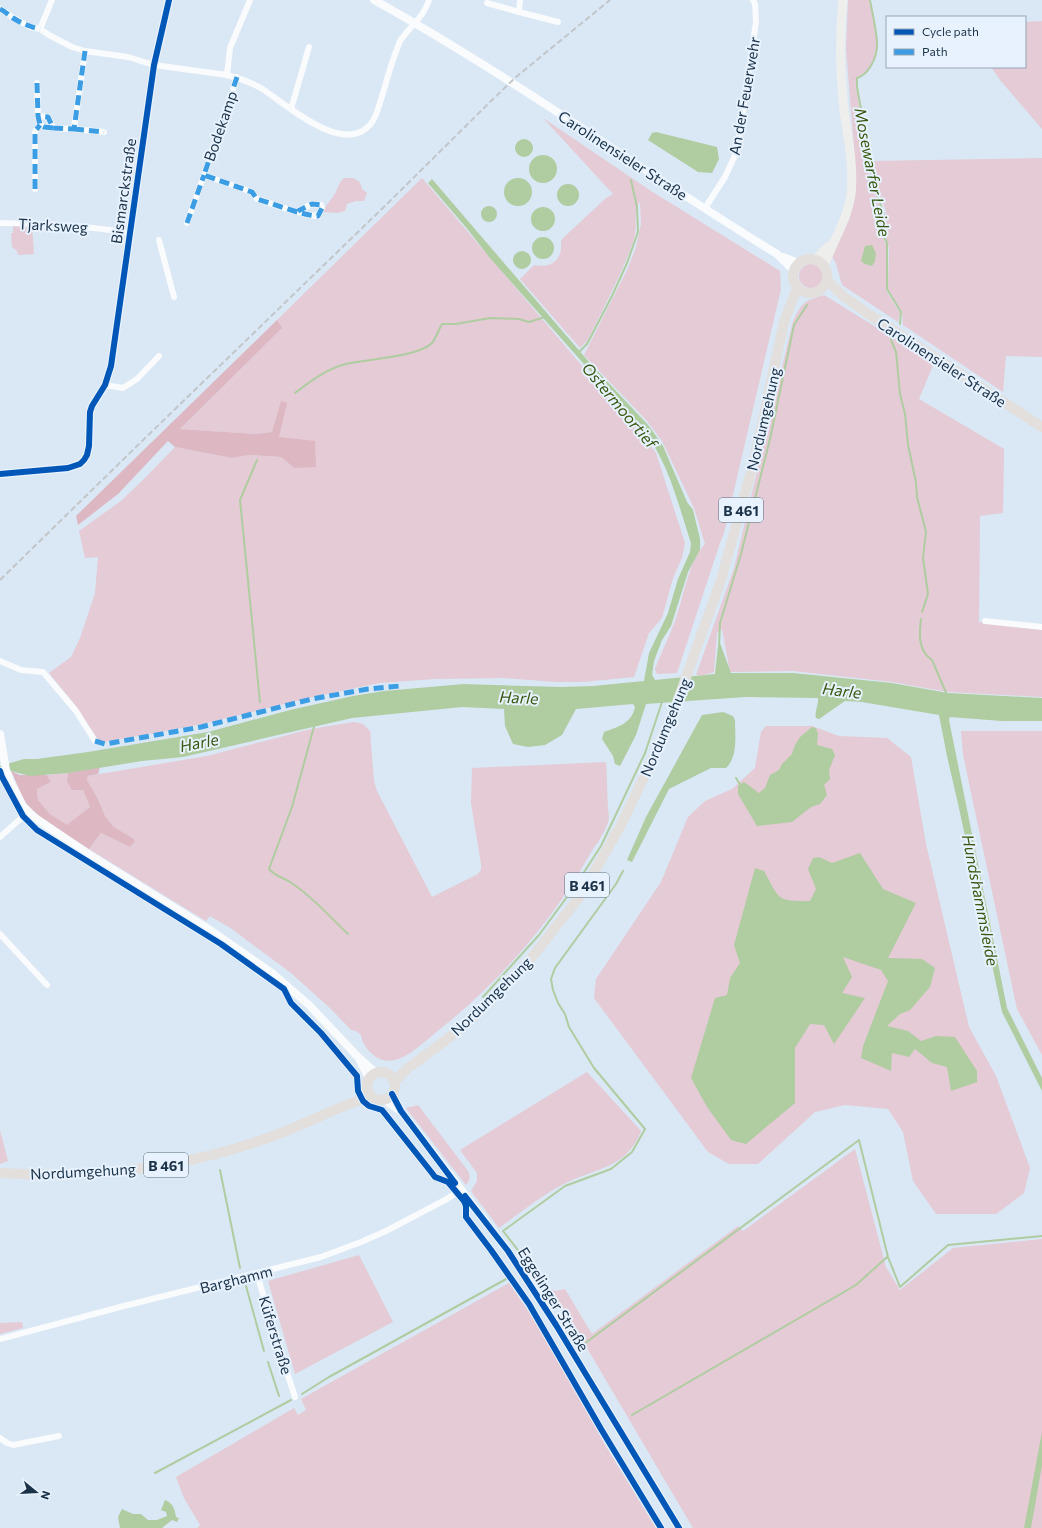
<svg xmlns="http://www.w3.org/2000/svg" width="1042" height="1528" viewBox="0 0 1042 1528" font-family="Commissioner,sans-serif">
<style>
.green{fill:#e4cbd5}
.forest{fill:#ddb7c2}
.water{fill:#b0cca1}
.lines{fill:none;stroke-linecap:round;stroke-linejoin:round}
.stream{stroke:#b0cca1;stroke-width:2}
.minor{stroke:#f9fbfd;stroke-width:6}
.tertiary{stroke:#f9fbfd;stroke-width:8}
.secondary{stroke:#eeeeed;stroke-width:9}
.primary{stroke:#e2dfdc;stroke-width:10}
.rail{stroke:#c1c6ca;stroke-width:2;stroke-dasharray:6 3;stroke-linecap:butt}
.quiet{stroke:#3b9de4;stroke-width:5;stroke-dasharray:10 5;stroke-linecap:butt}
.cycleway-casing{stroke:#e7f2fe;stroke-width:8}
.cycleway{stroke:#0057b8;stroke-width:6}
.labels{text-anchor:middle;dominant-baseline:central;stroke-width:4;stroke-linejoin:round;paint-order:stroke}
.shield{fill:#e7f2fe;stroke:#586c7f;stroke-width:1}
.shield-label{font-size:14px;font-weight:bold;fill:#1b3249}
.street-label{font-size:15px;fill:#1b3249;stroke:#e7f2fe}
.water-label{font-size:16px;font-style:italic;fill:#3a5811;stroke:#e7f2fe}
</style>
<rect width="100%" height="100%" fill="#dae7f4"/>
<path class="green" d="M848,0H869C871,13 878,35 877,47C876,59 868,73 857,77L856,87L872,186C875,196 883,206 883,217C883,221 880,226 879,229L886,244V290L900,313L898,322L842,285L836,263L831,255L850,217L855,194V161L846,49Z
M1042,21V129L1000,80L991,67H1025V22Z
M543,118L651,191L780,271L781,289L724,533L720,543L677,673L657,674L655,669C661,653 669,637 675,621C684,597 688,562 705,544L694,508L662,441L647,421L584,355L628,268L636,247L641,224L640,202C633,210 638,228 634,240C621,275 604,308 587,341L580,348L520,279L534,265C553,269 563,259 561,240L606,198L613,194Z
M1042,158V357L1006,356L1003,392L903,325L902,312L888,289L889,248L882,229L886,211L879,193L872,161Z
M344,178H353L360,182L362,189L367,193L364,201H356L347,204L345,211L337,213L323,212C326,204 330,202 334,195C339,188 337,184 344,178Z
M422,178L606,394L641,432L656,453L685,543L682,558L673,578L662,618L649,633L634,677L583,682H554L504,678L435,679L379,683L313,697L198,725L104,742L98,740L75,705L49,673L71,657L80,638L95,593L98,557L85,558L79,531L121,501L146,477L175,447L232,458L249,455L281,457L294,468L279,437L286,403L281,402L272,432L257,434L180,429L281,329L277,320Z
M13,226L32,227L34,254L18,255L17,251L12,247L11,233H13Z
M799 276a12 12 0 1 1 24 0a12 12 0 1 1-24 0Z
M824,295L934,363L919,399L1004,449L1003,513L980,516L979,622L1042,628V697L948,692L892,682L793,671L730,672L722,629L717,633L714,672L704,675H696L734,568L793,321C802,302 804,301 824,295Z
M354,722L363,724L370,731L374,781L377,791L432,897L478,874L481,870V864L471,803L472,768L606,762C607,777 607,792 608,807C608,812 610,818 608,822C605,833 596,844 590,854C551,924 496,985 434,1034C419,1046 396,1070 376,1057C369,1052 362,1044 361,1035L356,1031L351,1030L332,1010L291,973L232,929L210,916L206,921L89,849L101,833L130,847L135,842L134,839L114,827L105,816L97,797L87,780L88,776L207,756L311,729Z
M766,726H812L839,736L887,738L911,757L926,844L969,1027L996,1076L1030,1168L1024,1193L996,1214H936L913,1181L903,1132L888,1109L845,1105L815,1112L758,1164H729L708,1152L594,998L596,979L661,882L688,817L705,801L732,789L755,768L761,732Z
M961,731H1042V1055L1017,1009L963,755Z
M68,773L67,781L83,790L90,807L67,826L50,814L38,800L37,789L51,782L47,775Z
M587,1072L641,1131C627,1168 596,1168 566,1183C544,1193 519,1214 499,1228L471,1191L477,1181V1173L460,1150Z
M418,1105L468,1171C471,1177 470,1180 466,1185L406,1108Z
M0,1130L8,1161L0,1164Z
M855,1149L886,1267L900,1290L953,1248L1042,1239V1528H693L587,1348L548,1288L556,1291L565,1289L592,1334L738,1226L743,1231Z
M359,1255L393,1322L295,1374L268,1281Z
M509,1283L531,1315L567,1375L605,1445L656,1528H197L200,1525L184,1498L176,1477L294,1408L298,1415L306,1410L301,1399Z
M22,1322L23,1328L0,1334V1323Z"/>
<path class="forest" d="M277,320L282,328L180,429L257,434L272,432L281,401L287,403L279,437L315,441L316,467L294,468L281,457L249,455L232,458L175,447L168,441L118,494L78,525L76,516Z
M100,767L98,774L88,776L87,780L97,797L105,816L114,827L134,839L135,842L130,847L101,833L89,849L46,822L26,804L11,771L20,775H47L51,782L37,789L38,800L50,814L67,825L90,807L83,790H72L67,781L68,773Z"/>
<path class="water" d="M656,132L717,147L719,159L712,173L698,172L648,140L652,133Z
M515 148a9 9 0 1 1 18 0a9 9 0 1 1-18 0Z
M529 169a14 14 0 1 1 28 0a14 14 0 1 1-28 0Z
M504 192a14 14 0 1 1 28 0a14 14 0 1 1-28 0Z
M432,179L589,362L649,426L663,446L687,502L693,510L700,539V550L688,572L671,626L662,640L654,661L652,675L655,680L715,674L718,646L720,643L731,673H793L892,683L948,693L1042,698V721H1002L950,717L949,720L1007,1008L1042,1078V1091L1002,1012L959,808L947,756L939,715L862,702L845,701L819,719L816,718C814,711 819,705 818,698L745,697L646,704L636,735L620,766L615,764L613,756L602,739L604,732C618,727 632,723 635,707L633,704L576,709L562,735L545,745L528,747L513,744L505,726L504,709L462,707L352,718L183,757L142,761L68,773L30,776L11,771L0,773V766L24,759H37L88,752L208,732L290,710L353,696L384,691L464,684L560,687L593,686L644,681L649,653L668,613L678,579L690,552L691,543C679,507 669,464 646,434L489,257L469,231L428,183Z
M557 195a11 11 0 1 1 22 0a11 11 0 1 1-22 0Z
M481 214a8 8 0 1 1 16 0a8 8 0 1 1-16 0Z
M531 219a12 12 0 1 1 24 0a12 12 0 1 1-24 0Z
M532 248a11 11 0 1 1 22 0a11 11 0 1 1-22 0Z
M872,245L876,253L875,261L872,266L865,264L861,261L865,246Z
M513 260a9 9 0 1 1 18 0a9 9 0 1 1-18 0Z
M723,712L733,716L735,720C735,736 738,757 726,768H711L669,789L632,862L627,860L646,817L702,715Z
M812,727L816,728L818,734L817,745L832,749L835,755L829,770L830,779L824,785L827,795L820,804L811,807L792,822L757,826L738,794V786L744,782L759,793L765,788L770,775L779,770L782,764L792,754L795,745L800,737Z
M860,853L883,889L916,903L888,958L922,959L935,968L930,987L910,1010L900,1014L887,1026L908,1031L921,1041L936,1036L955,1037L977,1071V1082L951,1091L947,1067L932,1063L915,1049L909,1057L892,1053L891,1071L861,1058L863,1046L888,981L881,970L843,957L852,977L842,993L865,998L834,1044L824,1025L810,1024L795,1048V1103L746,1144L731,1140L707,1107L691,1078L715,998L727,995L730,978L740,963L734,945L755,868L764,871C780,900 776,901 810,901L816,889L808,869L813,858L819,857L832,863Z
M1042,1432V1465L1031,1528H1024Z
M165,1500C173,1503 175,1510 176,1517L179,1518L177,1522L172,1520L162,1528H120L118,1517L122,1509L133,1514H141L148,1520H157L167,1516L166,1512L161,1510Z"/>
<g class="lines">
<path class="stream" d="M870,0C872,12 878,36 877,47C876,59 869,74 857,78V87L870,160L873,185L883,211L884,217L880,229L887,243V289L901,312L900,324
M892,335L891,340L896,352L900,394L905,414L908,445L916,482L917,497L926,532L923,558L928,594L922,612
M579,352L587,344L612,296L627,263L638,232L637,207L631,180
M295,393C311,381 326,369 346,364C366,359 418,357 432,343C436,338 439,329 442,324H456L490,318L519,319L529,322L545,317
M257,460L240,500L260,702
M921,619C919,634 918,651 932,660L947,695
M719,647L720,623L741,554L770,439L794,325L807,305
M315,723L292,807L269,869C275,876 282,877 290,882C311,895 330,917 348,934
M736,778L741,786
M483,997L539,935L575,886L601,846L645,753L662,702
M220,1170L240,1268
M525,1266L529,1264L503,1231L565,1186L611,1169L632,1152L645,1129L594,1068L569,1027L565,1014L558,1003L553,990L551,979L555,968L616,884L623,871
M246,1286L264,1351
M584,1344L859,1140L888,1257L900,1287L948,1245L1042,1236
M268,1362L279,1396
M302,1394L329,1377L508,1278
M632,1415L856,1285L887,1257
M155,1473L291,1400"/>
<path class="minor" d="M520,0L519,12L558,22
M487,3L519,12
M0,9L7,13L12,17L30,27L40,29L49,35L72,47L85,51L128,57L154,65L227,75C238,78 250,82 261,88C286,104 349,162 374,119C378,111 380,102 383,93C388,75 393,58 400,41C410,26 424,17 429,0
M40,29L52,0
M227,75L230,48L250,0
M237,77L204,175L252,192L257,199C271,203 304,216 318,216L322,208L321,205L312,204L298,211
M37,83L38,116
M291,109L309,47
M53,128L44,127L40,125L38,116L48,117L53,128L74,129L85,51
M74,129L104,132
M35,189V133L36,130L40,125
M705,208L725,177L737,151L756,22L755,4L753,0
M0,223C44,223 87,226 130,233
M187,223L204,175
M159,240L174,297
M105,385L123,388L137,379L159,356
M985,621L1042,627
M0,661L21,670L43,672L76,711L95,741
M0,837L28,812
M0,934L47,985
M257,1274L280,1351L295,1397
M0,1339L120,1307L321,1257L361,1242L386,1231L447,1199L460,1190
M0,1438L7,1443L13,1445L59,1436"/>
<path class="tertiary" d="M374,0C513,77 641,171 777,254L794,271
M783,257L799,263
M0,474L68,468L80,464L84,460L87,455L89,446L90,412L92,406L105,385L111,366L154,65L169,0
M0,734L6,770L11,783L23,806L34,817L93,857L210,930L272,973L309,1005L359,1058L376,1073
M360,1061L369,1078
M392,1094L401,1111L508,1251L529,1282L556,1325L679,1528
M384,1100L399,1110"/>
<path class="secondary" d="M814,260L830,245
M824,267C832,242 847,221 851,195C854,167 848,138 844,110C840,73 839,37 843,0"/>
<path class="primary" d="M793 276a17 17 0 1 1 34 0a17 17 0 1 1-34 0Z
M827,280L843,296L867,313L1042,427
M367 1086a14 14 0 1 1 28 0a14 14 0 1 1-28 0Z
M394,1082L408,1068L434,1049L466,1024L500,992L528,962L581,895L621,825L654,756L675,708L721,580L755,457L784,322L797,288
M0,1173C90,1179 180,1169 265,1139C301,1127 335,1107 372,1096"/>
<path class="rail" d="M0,580L138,445L389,202L492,100L516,77L610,0"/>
<path class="quiet" d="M0,9C5,11 8,15 13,18C21,23 30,27 40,29
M237,77L204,175L252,192L257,199C271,203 304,216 318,216L322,208L321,205L312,204L298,211
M37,83L38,116
M53,128L44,127L40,125L38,116L48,117L53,128L74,129L85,51
M74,129L104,132
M35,189V133L36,130L40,125
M187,223L204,175
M95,741L105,744L201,727L312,699L368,689L400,686"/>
<defs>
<path id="cycleway" d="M0,474L68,468L80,464L84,460L87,455L89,446L90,412L92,406L105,385L111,366L154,65L169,0
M0,771L2,777L23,816L37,830L221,944L284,989L291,1003L321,1033L357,1076L358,1091L363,1101L369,1106L382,1110L432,1173L435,1177L448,1182L464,1201L466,1206V1217L491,1250L529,1304L601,1429L661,1528
M392,1094L401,1111L455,1183
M465,1196L508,1251L556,1325L679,1528"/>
</defs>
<use href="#cycleway" class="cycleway-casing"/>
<use href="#cycleway" class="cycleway"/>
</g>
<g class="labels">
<g class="shield">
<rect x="719" y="498" width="44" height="24" rx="3"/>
<rect x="565" y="873" width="44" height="24" rx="3"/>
<rect x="144" y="1153" width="44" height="24" rx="3"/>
</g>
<g class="shield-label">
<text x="741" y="510">B 461</text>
<text x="587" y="885">B 461</text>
<text x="166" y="1165">B 461</text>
</g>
<g class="street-label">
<text transform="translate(744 96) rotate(-80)">An der Feuerwehr</text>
<text transform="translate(220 126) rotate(-71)">Bodekamp</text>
<text transform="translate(623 155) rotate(33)">Carolinensieler Straße</text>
<text transform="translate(123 191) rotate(-82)">Bismarckstraße</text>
<text transform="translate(53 225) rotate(3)">Tjarksweg</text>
<text transform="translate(942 362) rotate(33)">Carolinensieler Straße</text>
<text transform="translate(763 419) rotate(-77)">Nordumgehung</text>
<text transform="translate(665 727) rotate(-67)">Nordumgehung</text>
<text transform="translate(491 996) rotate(-44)">Nordumgehung</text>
<text transform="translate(83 1171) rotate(-3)">Nordumgehung</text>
<text transform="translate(236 1279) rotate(-14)">Barghamm</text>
<text transform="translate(554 1299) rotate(58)">Eggelinger Straße</text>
<text transform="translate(276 1335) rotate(73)">Küferstraße</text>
</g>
<g class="water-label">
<text transform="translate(873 172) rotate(79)">Mosewarfer Leide</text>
<text transform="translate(620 405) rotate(50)">Ostermoortief</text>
<text transform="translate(842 690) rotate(7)">Harle</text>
<text transform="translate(519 697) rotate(3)">Harle</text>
<text transform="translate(199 742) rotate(-11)">Harle</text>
<text transform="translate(981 900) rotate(79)">Hundshammsleide</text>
</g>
</g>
<rect x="886" y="16" width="140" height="52" fill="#e7f2fe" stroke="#95a5b6"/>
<rect x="894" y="29" width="20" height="6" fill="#0057b8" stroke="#95a5b6"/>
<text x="922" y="36" font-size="12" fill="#1b3249">Cycle path</text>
<rect x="894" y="49" width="20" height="6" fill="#3b9de4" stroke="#95a5b6"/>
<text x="922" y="56" font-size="12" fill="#1b3249">Path</text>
<g transform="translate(36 1492) rotate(108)" stroke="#e7f2fe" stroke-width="3" paint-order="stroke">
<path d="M0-3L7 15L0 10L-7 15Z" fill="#1b3249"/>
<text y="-6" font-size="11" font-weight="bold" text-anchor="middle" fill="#1b3249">N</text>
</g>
</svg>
